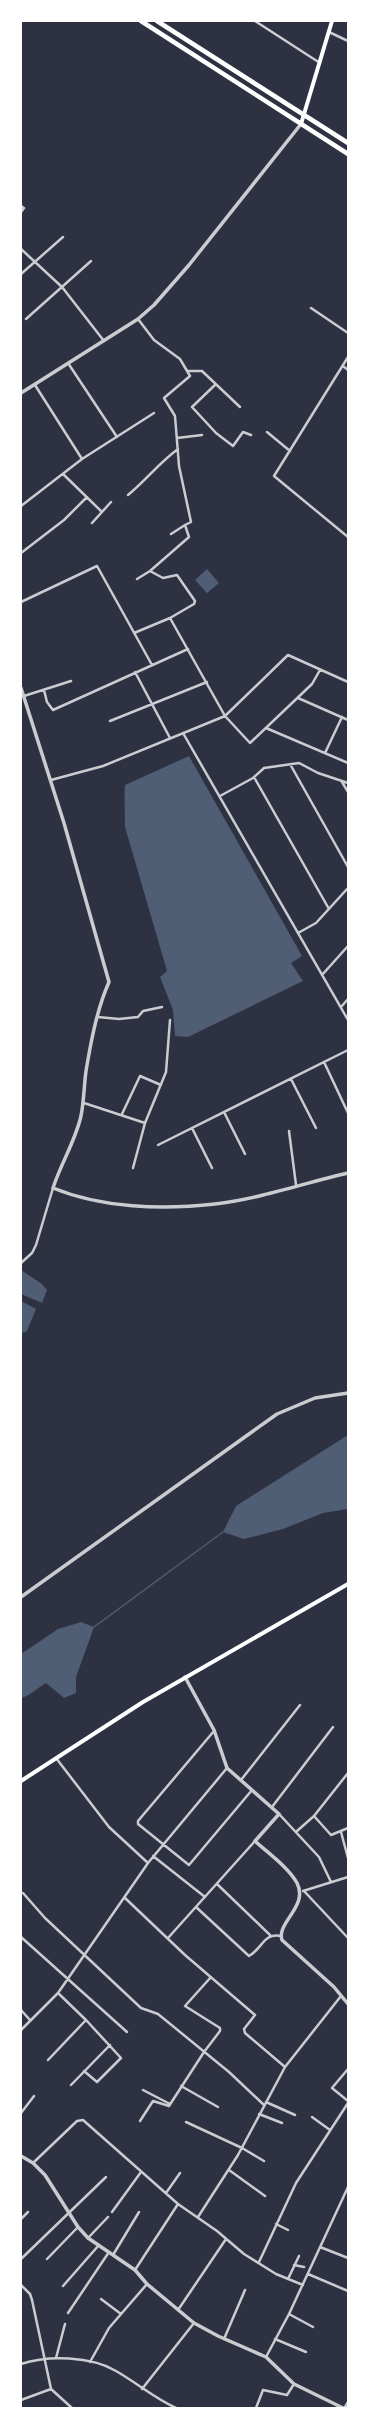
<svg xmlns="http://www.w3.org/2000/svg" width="369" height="2429" viewBox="0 0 369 2429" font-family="'Public Sans',sans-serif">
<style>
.water{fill:#4f5d75}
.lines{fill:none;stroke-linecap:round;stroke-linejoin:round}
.stream{stroke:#4f5d75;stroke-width:1.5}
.minor{stroke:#caccd0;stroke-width:2.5}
.tertiary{stroke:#caccd0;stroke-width:3.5}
.secondary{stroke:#fff;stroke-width:4}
.primary{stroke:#fff;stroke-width:4.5}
</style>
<rect width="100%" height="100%" fill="#2d3142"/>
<path class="water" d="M207,569L219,583L207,593L195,580Z
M189,756L302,956L291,963L303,981L188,1037L175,1036L173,1010L160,977L167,971L125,827C125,813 124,799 125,785Z
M21,1270L42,1284L47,1290L42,1303L21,1294Z
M21,1301L36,1309L27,1331L24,1333L21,1331Z
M348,1435V1509L323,1513L283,1529L244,1539L223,1532L236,1506Z
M81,1622L94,1627L76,1677V1693L64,1698L46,1683C37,1688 30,1696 21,1698V1654L58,1629Z"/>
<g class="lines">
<path class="stream" d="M94,1627L223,1532"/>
<path class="minor" d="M255,21L320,63
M329,32L348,41
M21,206L24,208L21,212
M21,249L62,287L104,341
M21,274L63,237
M311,308L348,333
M26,319L91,261
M348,357L274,476L348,537
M68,363L117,437
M343,366L348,370
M188,371H202L240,407
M216,384L192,407L216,433L233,446L243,432L251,435
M35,385L82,459
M267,432L290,451
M177,438L202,435
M63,474L102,512
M128,495C146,480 159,463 178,449
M21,506L82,459L154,413
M92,523L111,502
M171,534L185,525
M21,553L64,520L87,497
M137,579L150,571L189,537L185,525L191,522L179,466L175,416L164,398L190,376L180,359L154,340L138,319
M21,602L97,566L152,665
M170,618L225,716L250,743L312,684L320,670
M134,633L170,618L194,604L195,601L177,575L163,578L150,571
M135,672L170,738
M44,690L47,702L53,710L188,649
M24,696L71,681
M298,698L348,720
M110,721L207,682
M266,728L348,763
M183,733L348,1020
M325,753L342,717
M290,764L348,867
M254,777L329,909
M51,780L103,766L225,716L288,655L348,682
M342,782L348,792
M220,796L253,778L264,768L299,763L318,773L348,783
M298,933L316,923L348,888
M322,975L348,946
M341,1007L348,999
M98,1017L119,1019L138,1017L143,1011L162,1007
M324,1062L348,1113
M291,1079L316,1128
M84,1103L145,1123
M224,1112L245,1154
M122,1114L140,1076L161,1085
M192,1128L212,1168
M289,1131L296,1185
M158,1145L348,1050
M133,1168L145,1123L166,1072L170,1020
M21,1263L32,1253L36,1245L53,1188
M214,1731L138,1821V1824L189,1865L252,1790
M56,1758L109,1827L148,1863
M241,1780L300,1705
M272,1807L333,1727
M279,1814L319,1857L331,1882
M314,1816L331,1835L348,1828
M297,1831L314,1816L348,1773
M341,1832L348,1858
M153,1856L205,1897
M217,1884L270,1935
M303,1891L348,1877
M304,1891L348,1938
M23,1893L45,1918L141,2008L158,2014L229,2072L264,2105
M125,1898L185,1955L255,2015L244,2029L245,2033L285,2067
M196,1907L249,1956C262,1949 264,1932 281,1936
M21,1937L127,2032
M168,1938L255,1841
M58,1993L86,2020L121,2058L97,2082L84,2071
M21,2010L30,2020
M21,2030L58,1993L148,1863L227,1768
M48,2060L86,2020
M348,2069L332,2088L348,2101
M71,2085L110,2045
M181,2086L218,2107
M143,2090L170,2104
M266,2102L295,2115
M21,2113L34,2096
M259,2114L282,2123
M312,2117L330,2130
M140,2121L153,2101L169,2106L204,2052L220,2031V2028L185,2006L211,1977
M186,2122L242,2148L264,2161
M33,2163L77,2121L83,2120L178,2204L217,2231L244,2254L276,2274L303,2285
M229,2170L265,2196
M166,2193L180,2173
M112,2212L141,2172
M198,2217L238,2155L285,2067L341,1996
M21,2219L28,2212
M276,2224L288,2230
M88,2238L108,2217
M320,2247L348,2258
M113,2255L139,2212
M21,2259L106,2177
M47,2259L78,2227
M259,2262L296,2183L348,2103
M294,2265L304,2267
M135,2270L178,2204
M308,2274L348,2291
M288,2279L299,2256
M21,2285L30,2294L32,2300L51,2389L72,2408
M63,2286L99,2245
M101,2299L121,2314
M178,2310L226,2239
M68,2313L109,2252
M289,2314L313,2327
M224,2339L245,2290
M275,2339L306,2352
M266,2357L289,2314L348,2187
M56,2358L65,2324
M90,2362L109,2328L147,2284
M21,2364C48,2355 91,2356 116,2371C137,2383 154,2398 176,2408
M142,2389L194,2323
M21,2400L51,2389
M256,2408L263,2390L287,2395L294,2384"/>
<path class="tertiary" d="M21,393L138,319L154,305L189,265L301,124
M21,688L64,823L109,982C97,1009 91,1041 86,1071C84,1086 84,1101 81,1116C75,1142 61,1163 53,1188C102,1208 162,1210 215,1204C259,1199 304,1183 348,1173
M21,1597L277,1414L315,1398L348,1393
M185,1677L214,1730L227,1768L279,1814L255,1841C268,1853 288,1867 297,1883C309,1906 276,1923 282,1940L334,1987L348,2004
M21,2156L33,2163L45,2175L78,2227L88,2238L135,2270L147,2284L194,2323L218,2336L266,2357L294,2384L343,2408
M345,2408L348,2403"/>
<path class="secondary" d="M301,124L332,21
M21,1781L143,1702L348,1584"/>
<path class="primary" d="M141,21L348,154
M157,21L348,143"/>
</g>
<rect width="369" height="2429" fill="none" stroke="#ffffff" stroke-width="44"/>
</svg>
